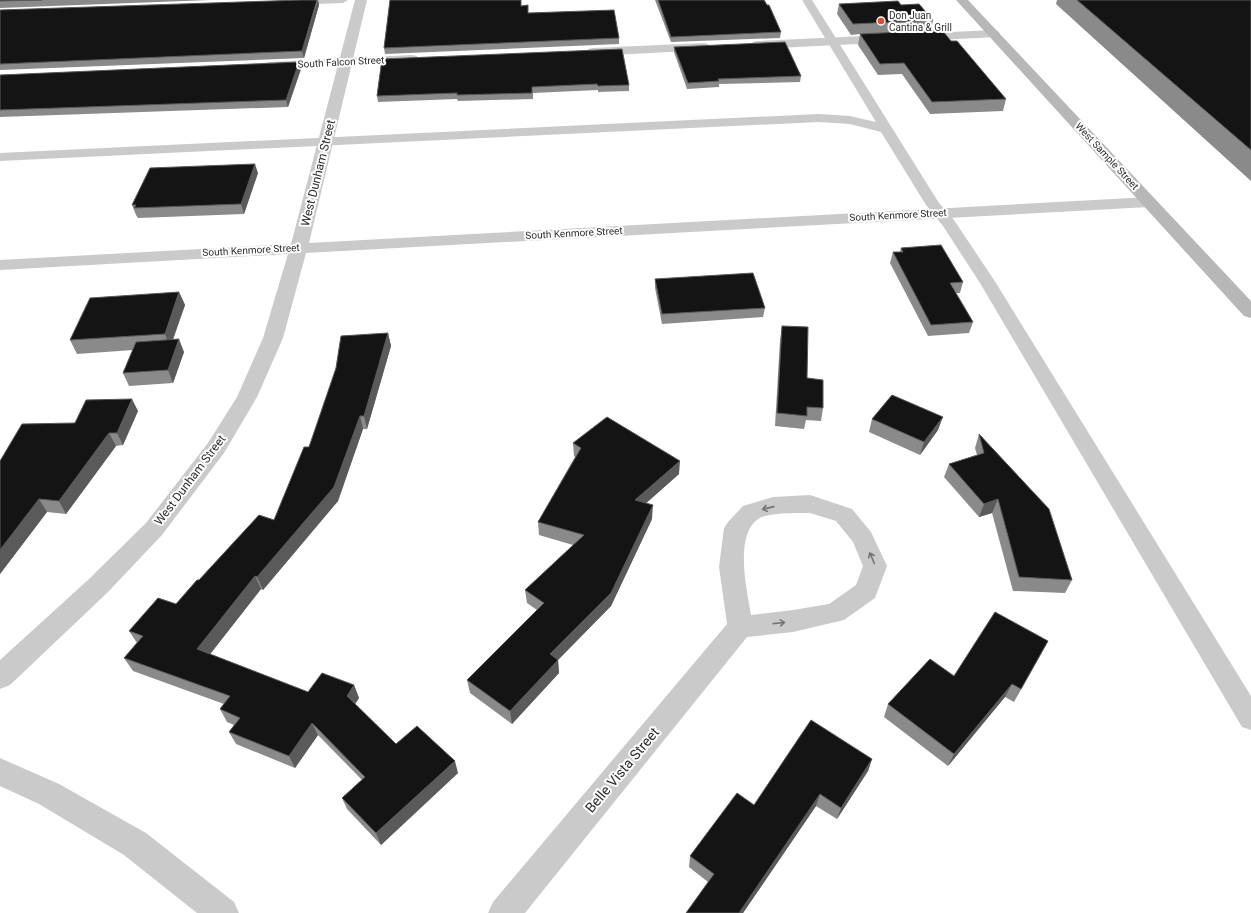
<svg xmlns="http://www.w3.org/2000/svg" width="1251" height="913" viewBox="0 0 1251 913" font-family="Roboto,sans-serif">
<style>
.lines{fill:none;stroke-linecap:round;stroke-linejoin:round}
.service{fill:#cacaca;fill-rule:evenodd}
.minor{fill:#cacaca;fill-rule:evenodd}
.tertiary{fill:#cacaca;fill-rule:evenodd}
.secondary{fill:#b7b7b7;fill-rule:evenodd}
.wall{fill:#8a8a8a}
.shaded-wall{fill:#5a5a5a}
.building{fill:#141414;stroke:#5a5a5a}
.oneway{stroke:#747474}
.poi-dot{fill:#df4c34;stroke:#fff;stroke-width:1.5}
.labels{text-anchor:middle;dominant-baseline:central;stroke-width:4;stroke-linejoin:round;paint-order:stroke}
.far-poi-label{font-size:10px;fill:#2d2d2d;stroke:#fff;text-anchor:start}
.far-street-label{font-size:10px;fill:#2d2d2d;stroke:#fff}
.street-label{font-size:12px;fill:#2d2d2d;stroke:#fff}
.near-street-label{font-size:14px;fill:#2d2d2d;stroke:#fff}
</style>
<rect width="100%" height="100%" fill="#fff"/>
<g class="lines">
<path class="service" d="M288,0H348L343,3L292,5L288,4L287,2Z
M802,0H812L939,203L954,220L996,283L1251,696V730L1242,727L980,283L943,226L926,205L881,132L850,124L819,122L0,161V153L819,114L850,116L876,122Z"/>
<path class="minor" d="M355,0H367L309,243L1149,197L1155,199L1157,202L1155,205L1149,207L306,253L283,338L257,397L224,453L162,535L107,593L10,685L0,689V660L89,579L146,523L208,443L237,397L263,338L288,254L0,270V260L291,244Z
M810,495L852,509L871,532L887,566L875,598L844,620L793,632L747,637L525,913H488L493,902L727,624L719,567L724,528L728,522L743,506L773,497ZM810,513L836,521L853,542L863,566L856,585L829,604L793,610L751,615C747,590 734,536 758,519C769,512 797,513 810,513Z
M0,758L59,784L146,833L234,902L239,913H197L124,855L39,804L0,786Z"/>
<path class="tertiary" d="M994,30L998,31L1000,34L998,37L757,49L753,48L751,45L753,42L757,41Z
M704,43L708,44L710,47L708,50L593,56L588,55L587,52L588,49L593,48Z
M412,55L417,56L418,59L417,62L269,70L264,69L262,66L264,63L269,62Z"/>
<path class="secondary" d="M956,0H968L1251,301V318L1244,316Z"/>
</g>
<path class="wall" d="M0,0H210L0,8Z
M318,0L319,5L304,58L0,70V10Z
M390,0H521V6L528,13L619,38V44L385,54L384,48Z
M655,0H764L781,32L780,38L671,42Z
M1057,0H1251V181L1056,4Z
M839,4L901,5L933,20L931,31L951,41L1006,99L1003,111L930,114L902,74L878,75L858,45L860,34L851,35L837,14Z
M674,47L801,76L800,82L719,84V87L687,89L674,52Z
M382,59L629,85V91L598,92V90L533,93V99L458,101L457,99L378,102L377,96Z
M301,69L288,107L0,117V75Z
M258,173L244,214L138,218L136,215L132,205Z
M901,248L963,282L960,293H955L973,322L969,333L928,336L890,263L893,252H900Z
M655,279L765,308L763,317L662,324L655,288Z
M179,292L185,305L173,340L184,352L173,383L129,386L123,373L133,350L77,354L70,340Z
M782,326L807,378L823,408L821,421L806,420L804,429L775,426L780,340Z
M388,333L391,346L367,429H363L338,501L263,590L261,589L210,654L308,692L354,685L359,698L355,704L396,744L458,773L381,845L347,809L342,798L362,780L318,735L295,768L236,744L229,732L234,725L227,722L220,709L224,704L133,671L124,658L137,643L129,631L176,604L199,580L274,520L309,447Z
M138,411L123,445L116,446L66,514L47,512L0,574V461L75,423Z
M872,419L938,430L920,455L869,432Z
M979,434L1072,580L1065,593L1013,591L992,513L979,517L944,477L949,464L977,455L975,448Z
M573,443L679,474L646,503L652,519L611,606L558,660L559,673L512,724L470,693L467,680L537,610L527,603L525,590L573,545L539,535L538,522L575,457L574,456Z
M1048,641L1014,702L1005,697L948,766L884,717L888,704L954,676Z
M872,759L868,771L837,819L816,806L743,913H686L708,882L689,867L690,856L754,805Z"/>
<path class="shaded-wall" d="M318,0L319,5L304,58L302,51Z
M299,62L301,69L288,107L286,100Z
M255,164L258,173L244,214L241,204Z
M179,292L185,305L170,347L165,334Z
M388,333L391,346L367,429L364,416Z
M179,339L184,352L173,383L168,370Z
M132,399L138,411L123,445L117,433Z
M360,416L363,429L338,501L263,590L257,577Z
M943,417L938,430L920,455L924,442Z
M109,433L116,446L66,514L59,501Z
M680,461L679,474L634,514L635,500Z
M39,499L47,512L0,574V550Z
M998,499L992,513L979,517L984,504Z
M653,505L652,519L611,606L558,660L559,673L512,724L510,711Z
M255,576L261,589L204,662L197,649Z
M1012,684L1005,697L948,766L954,754Z
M354,685L359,698L352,709L347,696Z
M312,723L318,735L295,768L289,756Z
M872,759L868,771L837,819L841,808Z
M455,761L458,773L381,845L376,833Z
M820,794L816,806L743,913H739Z"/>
<path class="building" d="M0,0H42L0,1Z
M301,0H317L302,51L0,64V10Z
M390,0H521V6L528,5V13L614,10L619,38L384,48Z
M658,0H764L767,5H769L781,32L671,37Z
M1077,0H1251V150Z
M898,1L901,5L919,4L933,20L853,24L839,4Z
M942,30L951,41H957L1006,99L932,102L904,63L880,64L860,34Z
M785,42L801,76L718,79L719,81L688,83L674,47Z
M622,49L629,85L598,86L597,84L532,87V93L457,95V93L377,96L382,59Z
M299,62L286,100L0,110V75Z
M255,164L241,204L134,208L136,205H132L150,168Z
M941,245L963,282L950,283L973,322L931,325L893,252H903L901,248Z
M753,273L765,308L662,314L655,279Z
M179,292L165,334L70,340L90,298Z
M782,326L808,327L807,378L823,380V408L807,407V416L777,413Z
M388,333L364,416H360L334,487L257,577L255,576L197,649L308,692L322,673L354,685L347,696L396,744L417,726L455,761L376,833L342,798L365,777L312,723L289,756L229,732L240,718L220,709L230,696L124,658L143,636L129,631L158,598L176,604L197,580H199L259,515L274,520L304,447H309L336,368L341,336Z
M179,339L168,370L123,373L136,342Z
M892,395L943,417L924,442L872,419Z
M132,399L117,433H109L59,501L39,499L0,550V461L22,424L75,423L86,400Z
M607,417L680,461L635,500L653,505L611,593L550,654L558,660L510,711L467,680L544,603L525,590L584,535L538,522L581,448L573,443Z
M979,434L1049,509L1072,580L1019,577L998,499L984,504L949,464L984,453Z
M995,612L1048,641L1021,689L1012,684L954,754L888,704L930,659L954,676Z
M811,720L872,759L841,808L820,794L739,913H686L714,874L690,856L737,793L754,805Z"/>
<defs><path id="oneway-shaft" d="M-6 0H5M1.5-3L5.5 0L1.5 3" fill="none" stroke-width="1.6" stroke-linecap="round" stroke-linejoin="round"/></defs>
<g class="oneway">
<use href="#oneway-shaft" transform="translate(768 508) rotate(167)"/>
<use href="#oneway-shaft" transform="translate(872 558) rotate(-113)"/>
<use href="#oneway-shaft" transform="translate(779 623) rotate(-6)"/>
</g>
<circle class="poi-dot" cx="881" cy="21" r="4"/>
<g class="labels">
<g class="far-poi-label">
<text x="889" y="15">Don Juan<tspan x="889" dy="12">Cantina &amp; Grill</tspan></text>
</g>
<g class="far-street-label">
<text transform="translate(341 62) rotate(-3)">South Falcon Street</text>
<text transform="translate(1107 156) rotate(47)">West Sample Street</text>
<text transform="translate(898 215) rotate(-3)">South Kenmore Street</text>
<text transform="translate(574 233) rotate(-3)">South Kenmore Street</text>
<text transform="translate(251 250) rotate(-3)">South Kenmore Street</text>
</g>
<g class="street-label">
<text transform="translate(318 173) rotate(-76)">West Dunham Street</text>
<text transform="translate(190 480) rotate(-53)">West Dunham Street</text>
</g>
<g class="near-street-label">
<text transform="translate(622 770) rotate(-50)">Belle Vista Street</text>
</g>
</g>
</svg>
